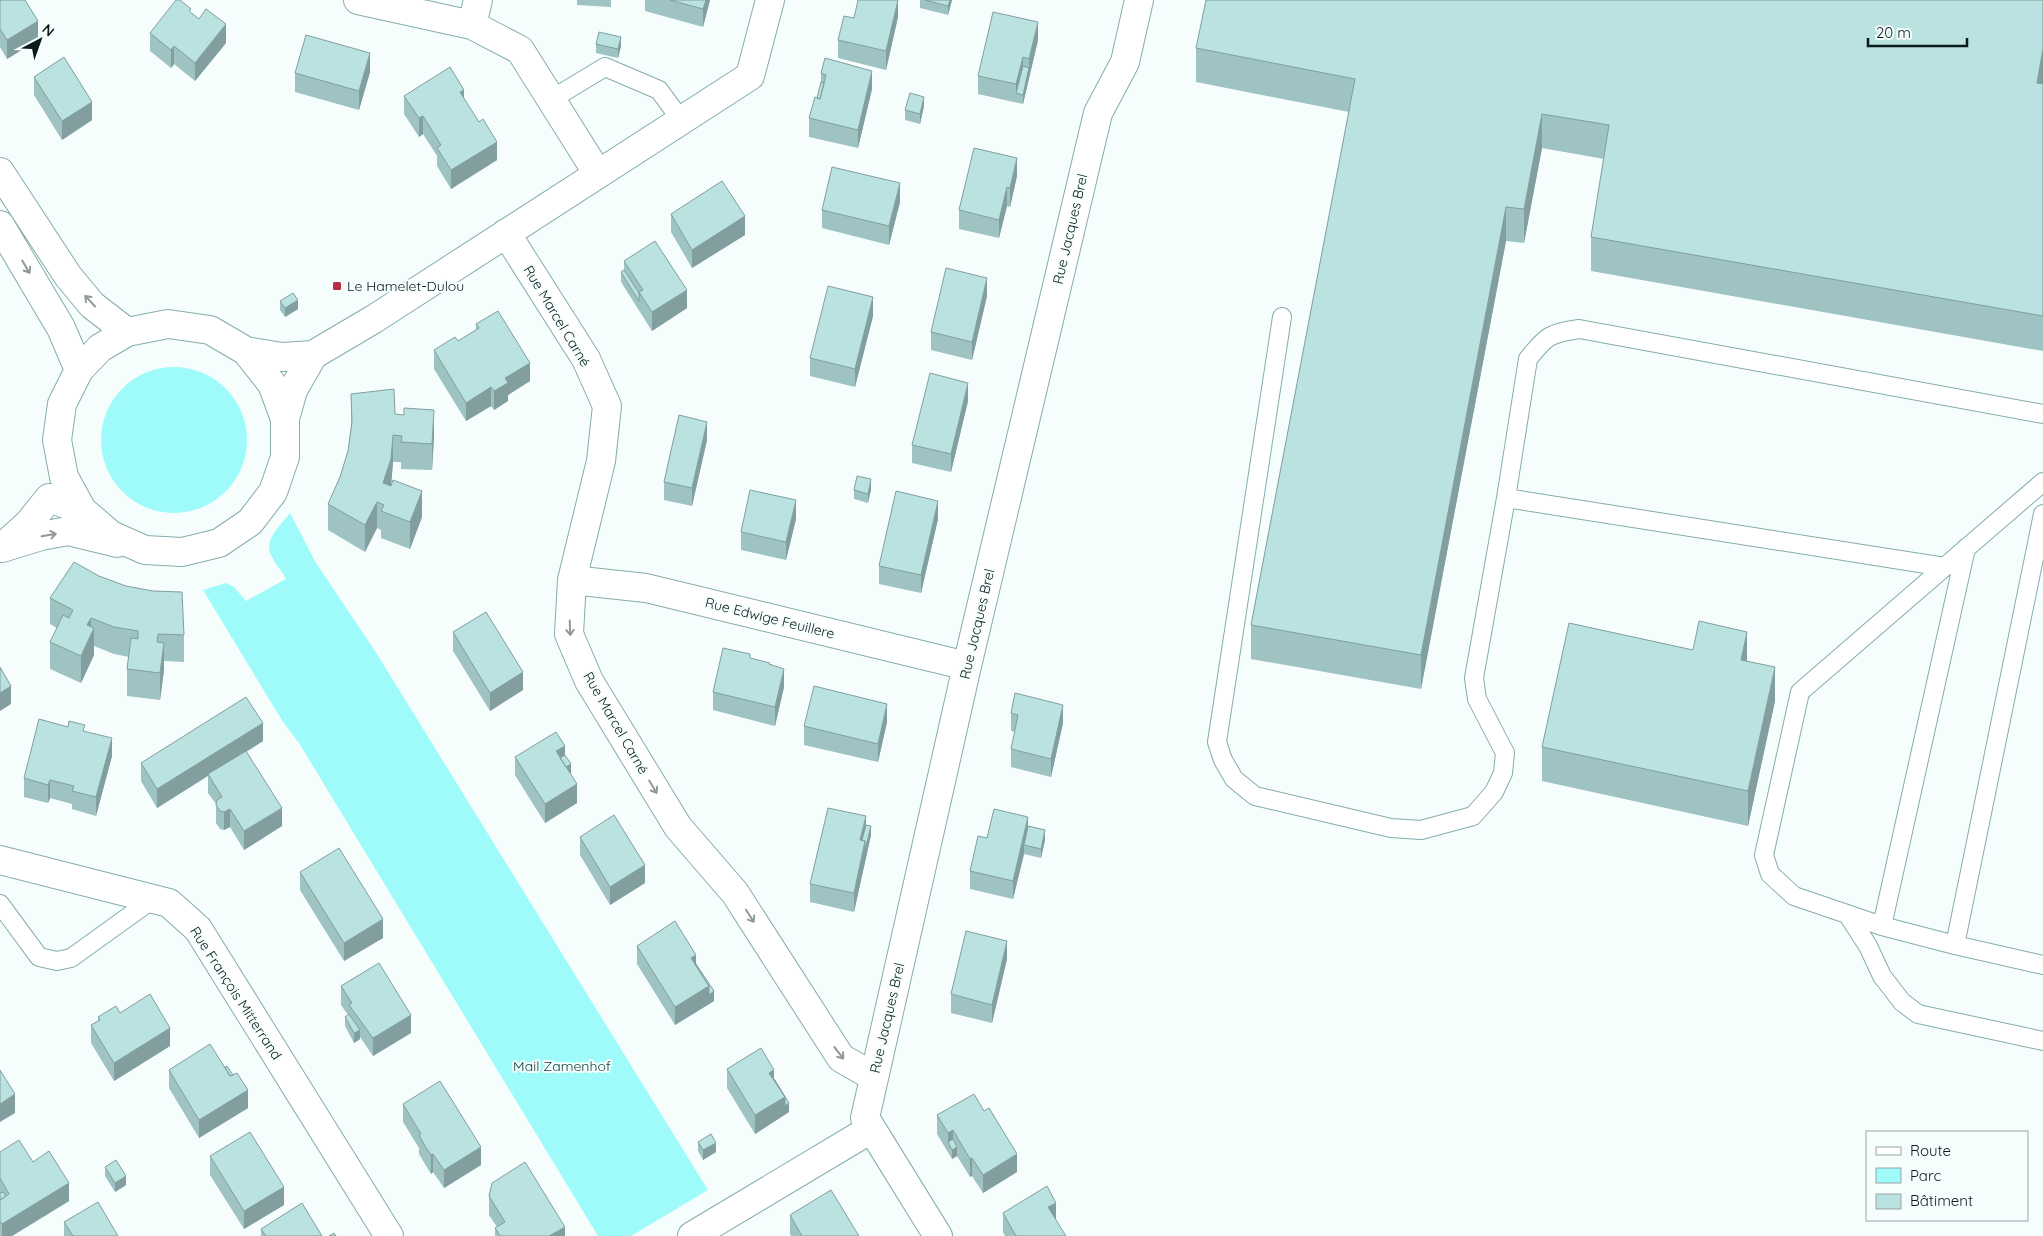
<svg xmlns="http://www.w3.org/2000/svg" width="2043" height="1236" viewBox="0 0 2043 1236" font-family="Quicksand,sans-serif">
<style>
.green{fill:#9ffbfa}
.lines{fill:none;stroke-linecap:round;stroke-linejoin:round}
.service-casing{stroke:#85acac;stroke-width:20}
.minor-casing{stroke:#85acac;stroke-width:30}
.service{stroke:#fff;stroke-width:18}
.minor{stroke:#fff;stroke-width:28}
.wall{fill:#9fc2c2}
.shaded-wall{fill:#829e9e}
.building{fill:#b9e2e1;stroke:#829e9e}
.oneway{stroke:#919898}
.poi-dot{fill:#bb2a47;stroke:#f5fefd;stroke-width:2}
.labels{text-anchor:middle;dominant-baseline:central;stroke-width:4;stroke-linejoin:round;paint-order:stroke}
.street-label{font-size:14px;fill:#0b1b1b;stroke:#f5fefd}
.poi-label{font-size:14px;fill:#0b1b1b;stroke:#f5fefd;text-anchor:start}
.park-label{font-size:14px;fill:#073b3c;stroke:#f5fefd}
</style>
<rect width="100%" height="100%" fill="#f5fefd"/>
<path class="green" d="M101 440a73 73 0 1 1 146 0a73 73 0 1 1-146 0Z
M290,513L316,563L375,651L708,1190L631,1236H598L299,743L283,722L203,590L226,583L234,587L246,601L286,579C282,571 275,564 271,555C263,540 281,525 290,513Z"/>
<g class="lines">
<defs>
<path id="service" d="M552,99L605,67L659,90L681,120
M1282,317L1217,742L1223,760L1234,779L1255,796L1391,828L1421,830L1473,816L1494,792L1503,773L1505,753L1477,699L1474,678L1506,498
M1966,548L1882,926L1794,896L1770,874L1764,855L1800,692L2043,482
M1945,567L1506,498L1528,359C1546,336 1550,333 1579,329L2043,414
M0,904L39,957L57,961L71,958L153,899
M1848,915L1868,946L1882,976L1902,1002L1918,1014L2043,1041
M1882,926L1955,945L2043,514
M1955,945L2043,965"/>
<path id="minor" d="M358,0L472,25L520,50L598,174
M472,25L478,0
M0,172L68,276L92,305L127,332
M0,225L61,328L79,370
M506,233L586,359L607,406L601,461L572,580L569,634L589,681L678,827L735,893L841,1058L874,1077
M246,351L272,384L285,419V457L273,492L250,522L219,543L182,552L145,550L111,535L82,510L64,477L57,440L62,404L79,370L100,348L127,332L168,324L210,330L246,351L282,357L313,355L374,319L750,76L770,0
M285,419L293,390L313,355
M5,545L29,523L49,498L82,510
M2,548L41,536L68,531L117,543
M572,580L646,588L967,666
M0,860L169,903L198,929L389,1236
M692,1236L871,1129
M938,1236L865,1118L967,666L1098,113L1125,62L1139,0"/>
</defs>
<use href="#service" class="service-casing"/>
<use href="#minor" class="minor-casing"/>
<use href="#service" class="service"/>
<use href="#minor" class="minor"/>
</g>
<path class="wall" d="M0,0L38,40L7,59L0,47Z
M577,0H611V7L577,5Z
M645,0H710L703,27L645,11Z
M920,0H952L948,15L920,8Z
M2043,0V351L1591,271V237L1604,159L1542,148L1524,243L1506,241L1421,689L1251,659V625L1349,112L1196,82V48Z
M191,13L226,43L195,81L174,64L171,68L150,51V33Z
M898,17L886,70L838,58V40L854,18Z
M1038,40L1023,104L978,94V76Z
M596,44L621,46L618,58L596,53Z
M370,72L359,110L295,92V73Z
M821,73L872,89L858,148L809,137V118L817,98L821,82Z
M34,77L92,120L62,140L34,95Z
M404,96L464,99L497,160L451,189L437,166V156L423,134L419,137L404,114Z
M924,106L920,124L905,120V110Z
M1017,176L1010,207L1007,206L999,238L959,229V210Z
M900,202L889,245L822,228V210Z
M671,214L745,235L692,268L671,232Z
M624,261L687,308L652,331L621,282V272L624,270Z
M987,296L972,360L931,350V332Z
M280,301L298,309L285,317L280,310Z
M873,316L855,387L810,376V358Z
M476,324L530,381L508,395V401L494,410L491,406L466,421L434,369V350L458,341L476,330Z
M351,394L395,414L434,437L432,470L401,469V462H393L391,486L422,517L410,549L381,538V530L377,528L365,552L328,530V504L340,477L348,451L351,426Z
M968,401L951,472L912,463V445Z
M707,440L692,506L664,500V482Z
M871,489L868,503L854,499V490Z
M796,519L786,560L741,550V532Z
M938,519L921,593L879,584V566Z
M50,598L184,635V662L164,661V670L160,700L127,696V669L129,657L114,654L94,646V655L81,683L50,669V642L57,628L50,624Z
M453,632L523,690L490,711L453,651Z
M750,658L770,664L784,687L775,726L713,710V692Z
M1747,661L1775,701L1748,826L1542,781V747Z
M1011,713L1063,723L1051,777L1011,767V749L1015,732L1011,731Z
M887,722L878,762L804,745V726Z
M85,731L112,756L96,816L72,809V804L50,798L48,803L24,797V778Z
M263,741L246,752L282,826L244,850L230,827L224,830L220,829L216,823V804L208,793V776L157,808L141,781V763Z
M565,755L571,773L570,774L577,803L545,823L515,775V757Z
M866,825L871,835L854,912L810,902V884Z
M1028,826L1045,840L1041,858L1024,854L1013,899L970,889V871L987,838Z
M580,837L645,883L610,905L580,855Z
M300,872L383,938L344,961L300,890Z
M637,946L696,964L714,1001L675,1025L637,964Z
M1007,959L992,1023L951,1013V994Z
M341,986L411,1033L373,1056L360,1037V1039L354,1043L345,1026V1017L348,1015L341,1005Z
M98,1017L170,1046L114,1081L91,1043V1025L98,1021Z
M225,1067L233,1075L248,1108L199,1138L169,1088V1070Z
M727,1069L774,1079L789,1112L755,1134L727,1088Z
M403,1104L481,1165L444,1188L433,1172L431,1174L419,1154V1148L403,1122Z
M937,1115L1017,1172L983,1193L972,1176L970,1177L957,1156L952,1159L937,1134Z
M698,1142L716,1152L703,1160L698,1151Z
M0,1152L33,1162L69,1201L12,1236H0Z
M210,1156L284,1205L244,1229L210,1175Z
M105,1167L126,1185L115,1192L105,1176Z
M489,1196L565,1236H495V1228L497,1227L489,1215Z
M1003,1213L1066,1236H1005L1003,1232Z
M790,1215L859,1236H791L790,1234Z
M64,1222L118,1236H64Z
M261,1229L322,1236H261Z"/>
<path class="shaded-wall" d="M706,0H710L703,27V9Z
M898,0V17L886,70V51Z
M950,0H952L948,15V6Z
M38,21V40L7,59V40Z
M1038,22V40L1023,104V95L1029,68V59Z
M226,24V43L195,81V63Z
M621,37V46L618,58V49Z
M174,46V64L171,68V50Z
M2043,48V83L2037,117V83Z
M370,53V72L359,110V91Z
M1023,57V76L1016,93V84Z
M872,71V89L858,148V130Z
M464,90V108L460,92Z
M924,97V106L920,124V114Z
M92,102V120L62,140V121Z
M1542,114V148L1524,243V209Z
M423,116V134L419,137V118Z
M497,142V160L451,189V170Z
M1017,158V176L1010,207V188Z
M900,183V202L889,245V226Z
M1007,187V206L999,238V220Z
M1506,207V241L1421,689V655Z
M745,216V235L692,268V250Z
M987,278V296L972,360V342Z
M687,290V308L652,331V312Z
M873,297V316L855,387V369Z
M298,300V309L285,317V308Z
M530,363V381L508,395V401L494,410V391L505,378Z
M968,383V401L951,472V454Z
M491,387V406L466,421V403Z
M434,410V437L432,470V444Z
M707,422V440L692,506V488Z
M393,435V462L391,486L383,483Z
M871,479V489L868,503V494Z
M422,491V517L410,549V522Z
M796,500V519L786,560V542Z
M938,501V519L921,593V575Z
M377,502V528L365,552V525Z
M91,618V634L94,628V655L81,683V656L87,625Z
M1747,632V666L1741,660Z
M164,643V670L160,700V673Z
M1775,667V701L1748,826V791Z
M784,669V687L775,726V707Z
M523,672V690L490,711V693Z
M11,686V704L0,711V693Z
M887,704V722L878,762V744Z
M1063,705V723L1051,777V759Z
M263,723V741L157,808V789Z
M112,738V756L96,816V797Z
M565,746V764L556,751Z
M571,764V773L562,779V770Z
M50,780V798L48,803V785Z
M577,784V803L545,823V804Z
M282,808V826L244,850V831Z
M230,809V827L224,830V812Z
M866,816V835L862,849L860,840Z
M1028,817V836L1024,845V854L1013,899V881Z
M871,826V835L854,912V893L865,841Z
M1045,830V840L1041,858V849Z
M645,865V883L610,905V887Z
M383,919V938L344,961V943Z
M1007,941V959L992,1023V1005Z
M696,955V973L691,958Z
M709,986L714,991V1001L675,1025V1007Z
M411,1015V1033L373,1056V1038Z
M170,1028V1046L114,1081V1063Z
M360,1030V1039L354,1043V1033Z
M774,1070V1088L769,1073Z
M248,1090V1108L199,1138V1120Z
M15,1094V1113L0,1122V1104Z
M785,1097L789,1103V1112L755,1134V1115Z
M953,1130V1149L948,1142V1133Z
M716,1143V1152L703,1160V1150Z
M481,1147V1165L444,1188V1170Z
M957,1147V1156L952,1159V1150Z
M433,1154V1172L431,1174V1155Z
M1017,1154V1172L983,1193V1175Z
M972,1158V1176L970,1177V1159Z
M126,1176V1185L115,1192V1183Z
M69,1183V1201L12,1236H2V1224Z
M284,1187V1205L244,1229V1211Z
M1056,1203V1221L1048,1207Z
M565,1227V1236H549Z"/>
<path class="building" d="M0,0H25L38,21L7,40L0,29Z
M176,0H180L191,9L189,11L199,19L206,9L226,24L195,63L174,46L171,50L150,33Z
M670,0H706L703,9Z
M858,0H898L886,51L838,40L844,16L854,18Z
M925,0H950L948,6Z
M1206,0H2043V48L2037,83L2043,84V316L1591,237L1609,125L1542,114L1524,209L1506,207L1421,655L1251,625L1355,79L1196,48Z
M993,12L1038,22L1029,59L1023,57L1016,84L978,76Z
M599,32L621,37L618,49L596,44Z
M306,35L370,53L359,91L295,73Z
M64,57L92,102L62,121L34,77Z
M825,58L872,71L858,130L809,118L815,97L820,99L826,75L821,73Z
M1023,66L1029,68L1023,95L1016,93Z
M450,67L464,90L460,92L479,122L483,119L497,142L451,170L437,148L441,145L423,116L419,118L404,96Z
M821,82L824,83L820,99L817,98Z
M910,93L924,97L920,114L905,110Z
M974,148L1017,158L1010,188L1007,187L999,220L959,210Z
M832,167L900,183L889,226L822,210Z
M722,181L745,216L692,250L671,214Z
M655,241L687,290L652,312L639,292L643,290L624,261Z
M946,268L987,278L972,342L931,332Z
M624,270L639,293V301L621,272Z
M828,286L873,297L855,369L810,358Z
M293,293L298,300L285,308L280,301Z
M498,311L530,363L505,378L508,383L494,391L491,387L466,403L434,350L455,337L458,341L479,328L476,324Z
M930,373L968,383L951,454L912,445Z
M394,389L395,414L404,415V408L434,410L432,444L401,442L402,436L393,435L391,459L383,483L391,486L393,480L422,491L410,522L381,511L384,505L377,502L365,525L328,504L340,477L348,451L352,422L351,394Z
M679,415L707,422L692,488L664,482Z
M857,476L871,479L868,494L854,490Z
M750,490L796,500L786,542L741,532Z
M896,491L938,501L921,575L879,566Z
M74,562L99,576L126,586L153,591L182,592L184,635L158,634L157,642L164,643L160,673L127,669L131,638L138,639V631L114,627L91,618L87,625L94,628L81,656L50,642L63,615L69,618L73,610L50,598Z
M486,612L523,672L490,693L453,632Z
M1699,621L1747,632L1741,660L1775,667L1748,791L1542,747L1569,623L1693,650Z
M723,648L750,654V658L770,663L769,664L784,669L775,707L713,692Z
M0,667L11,686L0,693Z
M814,686L887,704L878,744L804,726Z
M1015,693L1063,705L1051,759L1011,749L1018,715L1011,713Z
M246,697L263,723L157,789L141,763Z
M39,719L68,727L69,721L85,725L83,731L112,738L96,797L72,791L74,786L50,780L48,785L24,778Z
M556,732L565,746L556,751L577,784L545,804L515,757Z
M246,751L282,808L244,831L230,809L224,812L220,811L216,805L217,800L222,797L208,774Z
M565,755L571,764L566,767L560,758Z
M828,808L866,816L860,840L865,841L854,893L810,884Z
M994,809L1028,817L1013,881L970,871L978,836L987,838Z
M614,815L645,865L610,887L580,837Z
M866,825L871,826L865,850V841L862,840Z
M1028,826L1045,830L1041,849L1024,845Z
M339,848L383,919L344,943L300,872Z
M675,921L696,955L691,958L709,986L675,1007L637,946Z
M966,931L1007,941L992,1005L951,994Z
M379,963L411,1015L373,1038L349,1005L352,1003L341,986Z
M695,964H696L714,991L709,995V986Z
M150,994L170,1028L114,1063L91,1025L100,1020L98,1017L116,1006L120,1013Z
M349,1014L360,1030L354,1033L345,1017Z
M210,1044L230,1076L237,1073L248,1090L199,1120L169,1070Z
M761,1048L774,1070L769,1073L785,1097L755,1115L727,1069Z
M227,1066L233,1075L230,1076L225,1067Z
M0,1070L15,1094L0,1104Z
M774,1079L789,1103L785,1106V1097Z
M440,1081L481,1147L444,1170L433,1154L431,1155L425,1146L419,1135L421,1134L403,1104Z
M974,1094L984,1111L989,1108L1017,1154L983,1175L972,1158L970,1159L953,1130L948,1133L937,1115Z
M250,1132L284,1187L244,1211L210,1156Z
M711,1134L716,1143L703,1150L698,1142Z
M953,1139L957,1147L952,1150L948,1142Z
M19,1140L33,1162L49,1151L69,1183L2,1224L0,1221V1200L9,1194L0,1178V1152Z
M116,1160L126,1176L115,1183L105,1167Z
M525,1162L565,1227L549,1236H500L495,1228L505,1222L489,1196L492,1183Z
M1047,1186L1056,1203L1048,1207L1066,1236H1016L1003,1213Z
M831,1190L859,1236H802L790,1215Z
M3,1192L6,1196L0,1200V1193Z
M98,1202L118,1236H73L64,1222Z
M302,1203L322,1236H266L261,1229Z
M334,1233L336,1236H329Z"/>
<defs><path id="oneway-shaft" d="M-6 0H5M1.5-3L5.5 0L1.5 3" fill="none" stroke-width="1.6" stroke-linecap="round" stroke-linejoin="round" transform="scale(1.25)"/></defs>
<g class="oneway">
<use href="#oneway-shaft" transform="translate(26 267) rotate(60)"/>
<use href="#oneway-shaft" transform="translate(90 301) rotate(-133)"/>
<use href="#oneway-shaft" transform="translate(49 535) rotate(-10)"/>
<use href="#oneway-shaft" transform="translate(570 628) rotate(88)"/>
<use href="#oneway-shaft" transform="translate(653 787) rotate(59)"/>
<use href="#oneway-shaft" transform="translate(750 916) rotate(57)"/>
<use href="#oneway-shaft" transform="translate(839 1053) rotate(52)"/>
</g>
<rect class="poi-dot" x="332" y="281" width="10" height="10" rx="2.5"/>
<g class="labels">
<g class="street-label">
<text transform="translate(1070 229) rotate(-77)">Rue Jacques Brel</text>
<text transform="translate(557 316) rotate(59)">Rue Marcel Carné</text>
<text transform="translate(770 618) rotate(14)">Rue Edwige Feuillere</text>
<text transform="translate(977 624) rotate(-77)">Rue Jacques Brel</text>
<text transform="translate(616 723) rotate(60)">Rue Marcel Carné</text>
<text transform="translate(236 993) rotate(57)">Rue François Mitterrand</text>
<text transform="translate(887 1018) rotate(-77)">Rue Jacques Brel</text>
</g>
<g class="poi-label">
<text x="347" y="286">Le Hamelet-Dulou</text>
</g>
<g class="park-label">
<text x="562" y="1066">Mail Zamenhof</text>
</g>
</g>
<rect x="1866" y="1131" width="162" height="90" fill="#f5fefd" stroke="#97a3a3"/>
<rect x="1876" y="1147" width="25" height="8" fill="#ffffff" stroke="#97a3a3"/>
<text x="1910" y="1156" font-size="15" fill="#0b1b1b">Route</text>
<rect x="1876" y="1168" width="25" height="15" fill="#9ffbfa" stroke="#97a3a3"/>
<text x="1910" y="1181" font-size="15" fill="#0b1b1b">Parc</text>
<rect x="1876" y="1194" width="25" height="15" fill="#b9e2e1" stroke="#97a3a3"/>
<text x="1910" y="1206" font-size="15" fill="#0b1b1b">Bâtiment</text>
<g transform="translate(40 40) rotate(41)" stroke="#f5fefd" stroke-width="4" paint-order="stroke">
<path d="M0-4L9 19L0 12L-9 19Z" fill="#0b1b1b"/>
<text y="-8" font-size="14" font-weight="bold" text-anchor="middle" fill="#0b1b1b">N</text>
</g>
<path d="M1868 38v8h99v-8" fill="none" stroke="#0b1b1b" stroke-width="2.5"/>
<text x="1876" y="38" font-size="15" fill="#0b1b1b" stroke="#f5fefd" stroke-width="4" paint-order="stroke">20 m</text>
</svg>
